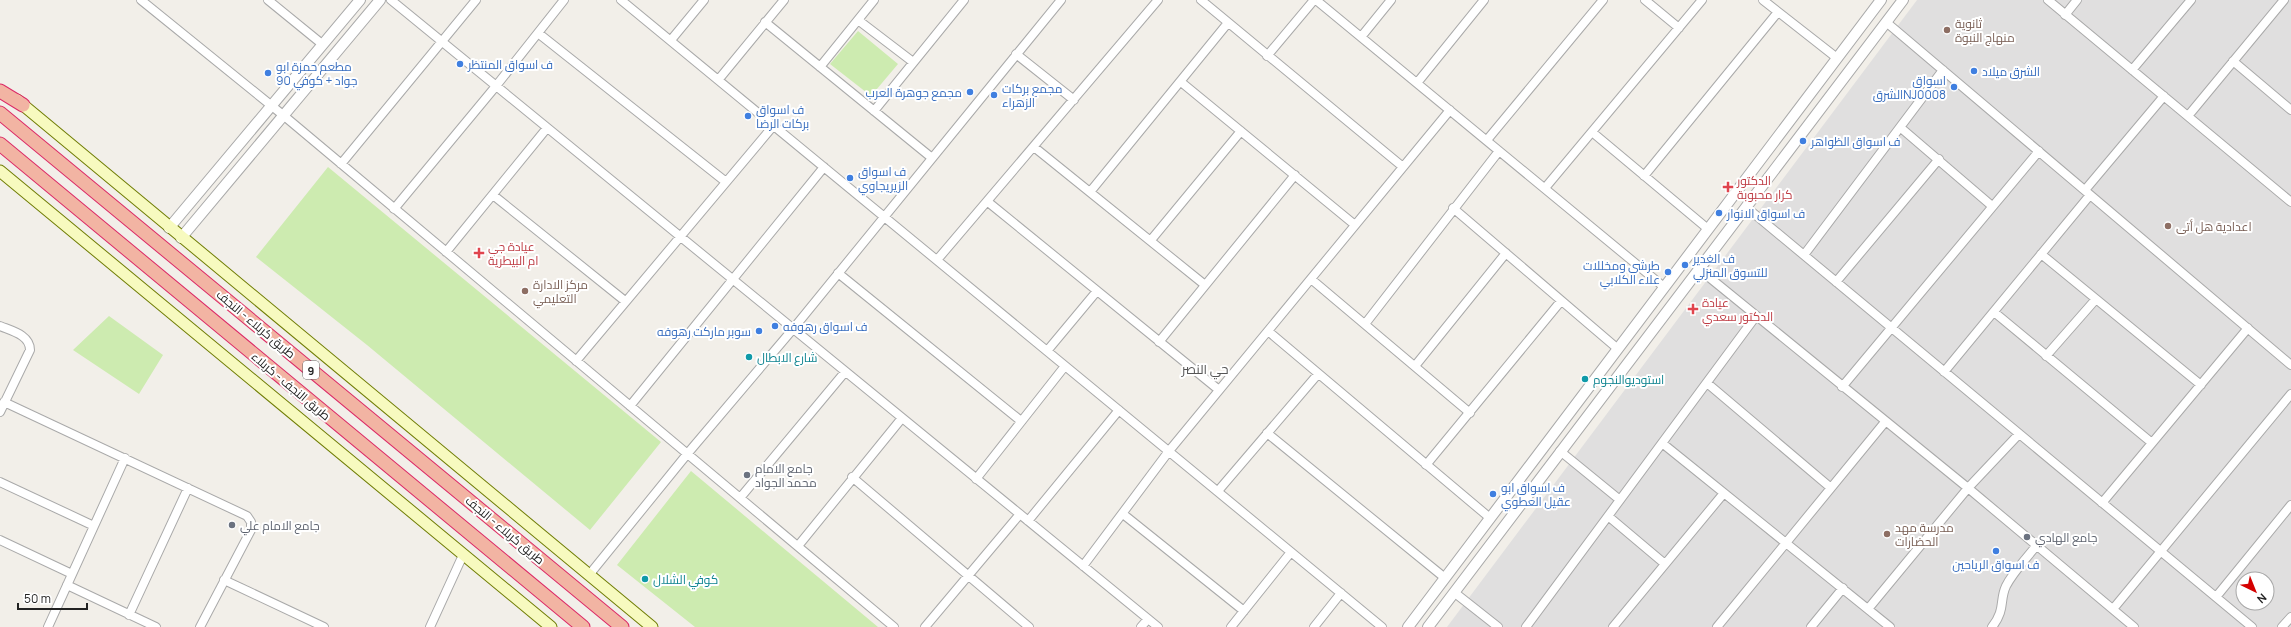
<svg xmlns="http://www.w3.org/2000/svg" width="2291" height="627" viewBox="0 0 2291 627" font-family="Manrope,Cairo,sans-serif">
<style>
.residential{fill:#e0dfdf;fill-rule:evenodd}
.grass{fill:#cdebb0}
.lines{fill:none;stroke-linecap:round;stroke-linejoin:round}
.minor-casing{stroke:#a9a9a9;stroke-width:10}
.tertiary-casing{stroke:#a9a9a9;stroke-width:12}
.secondary-casing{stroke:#707d05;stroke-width:13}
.trunk-casing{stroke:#dc2a67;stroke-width:15}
.minor{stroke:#fff;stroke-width:8}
.tertiary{stroke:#fff;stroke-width:10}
.secondary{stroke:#f7fabf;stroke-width:11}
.trunk{stroke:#f2b4a3;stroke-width:13}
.education-dot{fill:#8d6e63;stroke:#fff;stroke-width:1.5}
.shop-dot{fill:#3f7fe0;stroke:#fff;stroke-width:1.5}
.health-dot{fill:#e0444e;stroke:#fff;stroke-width:1.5}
.culture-dot{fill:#0f9aa8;stroke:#fff;stroke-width:1.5}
.worship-dot{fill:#6b7280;stroke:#fff;stroke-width:1.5}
.labels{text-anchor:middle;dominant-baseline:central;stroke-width:4;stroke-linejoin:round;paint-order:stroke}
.shield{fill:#fff;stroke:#646464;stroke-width:1}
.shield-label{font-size:11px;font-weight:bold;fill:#222}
.education-label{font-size:12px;fill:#785e54;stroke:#fff;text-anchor:start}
.shop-label{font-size:12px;fill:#366cbe;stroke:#fff;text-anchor:start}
.health-label{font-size:12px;fill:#be3a42;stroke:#fff;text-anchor:start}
.street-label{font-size:12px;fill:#222;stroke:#fff}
.culture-label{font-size:12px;fill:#0d838f;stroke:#fff;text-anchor:start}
.worship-label{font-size:12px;fill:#5b616d;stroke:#fff;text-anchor:start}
.neighbourhood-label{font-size:13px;fill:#555;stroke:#fff}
</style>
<rect width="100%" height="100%" fill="#f2efe9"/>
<path class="residential" d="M1917,0H2291V627H1447ZM2243,579H2267V603H2243Z"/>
<path class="grass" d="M858,31L898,64L871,96L830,64Z
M328,167L661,442L590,530L367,345L256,257Z
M109,316L163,355L139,394L73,350Z
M691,471L878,627H695L617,565Z"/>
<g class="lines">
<defs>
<path id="minor" d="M141,0L283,115L894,627
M268,0L322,44
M391,0L1158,627
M621,0L1382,627
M1201,0L1403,167
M1316,0L1664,287
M1645,0L1679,28
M1763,0L1837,58
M2048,0L2291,202
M2065,15L2077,0
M858,20L913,62
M765,22L932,158
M1886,22L2291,365
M538,33L726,182
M1361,37L1391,0
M671,40L704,0
M1016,54L1074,100
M1267,56L1314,0
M2233,61L2291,110
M820,67L874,0
M2132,70L2191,0
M719,79L784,0
M1181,82L1355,225
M1417,83L1484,0
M874,111L964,0
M2188,116L2284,0
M1901,128L1992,206
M1592,132L1708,229
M1487,140L1603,0
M1034,147L1205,285
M341,164L476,0
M1644,176L1778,12
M1545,188L1702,0
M2085,190L2164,96
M1090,192L1227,24
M493,195L625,301
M988,202L1219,390
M1746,207L2252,627
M1453,208L1618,349
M394,209L496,86L564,0
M1151,240L1241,131
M446,252L547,128
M2041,254L2201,385
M1804,255L1943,70
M937,260L1158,0
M1699,269L1968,488L2134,627
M838,273L1021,421
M1311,279L1470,413
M1836,282L1939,159
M1994,312L2152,443
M1365,324L1499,151
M0,326C12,331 30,335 30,350L0,412
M1268,331L1490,518
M1159,342L1295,175
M1047,351L1097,291
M2046,356L2096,299
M576,361L774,125
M1415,366L1506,253
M1944,372L2090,195
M1707,383L1831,488
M1842,387L2039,151
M4,402L247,516L251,522V530L200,627
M630,406L824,167
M1267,433L1445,578
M1662,443L1890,627
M1560,451L1620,500
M1426,465L1561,301
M852,477L1029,627
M976,479L1065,366
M0,482L94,526
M1218,491L1318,374
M740,498L845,372
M2102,503L2248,328
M1123,514L1244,611
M1608,516L1665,564
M1028,521L1119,410
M0,540L72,574
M798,546L902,418
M1083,566L1169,451L1450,110
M589,575L688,453L793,329L1061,0
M224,580L324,627
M67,585L156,627
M1455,593L1498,627
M2216,597L2291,505
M1868,609L1968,488L2019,434
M2113,609L2291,394
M129,615L188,488
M48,627L125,458
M430,627L463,555
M925,627L1020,514
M1141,627L1148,619
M1231,627L1291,552
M1314,627L1341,593
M1526,627L1756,316
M1613,627L1724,493
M1717,627L1885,422
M1811,627L1843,588
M1992,627C2006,609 1999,601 2006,586C2013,572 2026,559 2036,546
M2282,627L2291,617"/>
<path id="tertiary" d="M169,228L360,0
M181,238L380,0
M1408,627L1881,0
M1428,627L1903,0"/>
<path id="secondary" d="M17,100L652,627
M0,171L551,627"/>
<path id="trunk" d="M0,91L23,105
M0,113L622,627
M0,144L583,627"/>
</defs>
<use href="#minor" class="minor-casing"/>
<use href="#tertiary" class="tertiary-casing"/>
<use href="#secondary" class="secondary-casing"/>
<use href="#trunk" class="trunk-casing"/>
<use href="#minor" class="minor"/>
<use href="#tertiary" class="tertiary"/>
<use href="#secondary" class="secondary"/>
<use href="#trunk" class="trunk"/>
</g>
<g class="education-dot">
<circle cx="1947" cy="30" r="4"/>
<circle cx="2168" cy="226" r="4"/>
<circle cx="525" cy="291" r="4"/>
<circle cx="1887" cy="534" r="4"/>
</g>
<g class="shop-dot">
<circle cx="460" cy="64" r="4"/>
<circle cx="1974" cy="71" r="4"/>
<circle cx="268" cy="73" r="4"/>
<circle cx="1954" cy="87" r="4"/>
<circle cx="970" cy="92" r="4"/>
<circle cx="994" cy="95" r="4"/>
<circle cx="748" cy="116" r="4"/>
<circle cx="1803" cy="141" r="4"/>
<circle cx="850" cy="178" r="4"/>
<circle cx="1719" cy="213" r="4"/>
<circle cx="1685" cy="265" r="4"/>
<circle cx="1668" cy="272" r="4"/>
<circle cx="775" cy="326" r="4"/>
<circle cx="759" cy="331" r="4"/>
<circle cx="1493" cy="494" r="4"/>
<circle cx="1996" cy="551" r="4"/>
</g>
<g class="health-dot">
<path d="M1726 181h4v4h4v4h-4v4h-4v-4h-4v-4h4z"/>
<path d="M477 247h4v4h4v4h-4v4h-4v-4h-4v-4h4z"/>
<path d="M1691 303h4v4h4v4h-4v4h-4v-4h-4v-4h4z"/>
</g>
<g class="culture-dot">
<circle cx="749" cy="357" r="4"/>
<circle cx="1585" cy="379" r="4"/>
<circle cx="645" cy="579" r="4"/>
</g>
<g class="worship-dot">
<circle cx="747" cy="475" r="4"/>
<circle cx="232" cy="525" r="4"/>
<circle cx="2027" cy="537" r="4"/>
</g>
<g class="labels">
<rect class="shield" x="303" y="361" width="16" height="18" rx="3"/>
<g class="shield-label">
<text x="311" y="370">9</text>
</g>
<g class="education-label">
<text x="1955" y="23">ثانوية<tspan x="1955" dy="14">منهاج النبوة</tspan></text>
<text x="2176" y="226">اعدادية هل أتى</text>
<text x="533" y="284">مركز الادارة<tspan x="533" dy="14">التعليمي</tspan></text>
<text x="1895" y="527">مدرسة مهد<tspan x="1895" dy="14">الحضارات</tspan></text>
</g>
<g class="shop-label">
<text x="468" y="64">ف اسواق المنتظر</text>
<text x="276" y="66">مطعم حمزة ابو<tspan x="276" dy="14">جواد + كوفي 90</tspan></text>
<text x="1982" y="71">الشرق ميلاد</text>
<text x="1946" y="80" text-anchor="end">اسواق<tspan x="1946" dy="14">الشرقNJ0008</tspan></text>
<text x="1002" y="88">مجمع بركات<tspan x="1002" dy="14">الزهراء</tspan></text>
<text x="962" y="92" text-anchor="end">مجمع جوهرة العرب</text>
<text x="756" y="109">ف اسواق<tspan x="756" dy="14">بركات الرضا</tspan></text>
<text x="1811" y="141">ف اسواق الظواهر</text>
<text x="858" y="171">ف اسواق<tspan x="858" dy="14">الزيريجاوي</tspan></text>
<text x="1727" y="213">ف اسواق الانوار</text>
<text x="1693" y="258">ف الغدير<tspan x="1693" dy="14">للتسوق المنزلي</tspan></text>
<text x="1660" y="265" text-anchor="end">طرشي ومخللات<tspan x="1660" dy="14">علاء الكلابي</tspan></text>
<text x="783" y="326">ف اسواق رهوفه</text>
<text x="751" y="331" text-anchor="end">سوبر ماركت رهوفه</text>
<text x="1501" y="487">ف اسواق ابو<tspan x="1501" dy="14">عقيل العطوي</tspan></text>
<text x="1996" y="564" text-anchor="middle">ف اسواق الرياحين</text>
</g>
<g class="health-label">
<text x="1737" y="180">الدكتور<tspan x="1737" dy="14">كرار محبوبة</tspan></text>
<text x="488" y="246">عيادة جي<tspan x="488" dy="14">ام البيطرية</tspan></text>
<text x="1702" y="302">عيادة<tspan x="1702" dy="14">الدكتور سعدي</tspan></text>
</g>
<g class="street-label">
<text transform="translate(256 324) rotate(40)">طريق کربلاء - النجف</text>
<text transform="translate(291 386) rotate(40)">طريق النجف - کربلاء</text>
<text transform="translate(505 530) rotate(40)">طريق کربلاء - النجف</text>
</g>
<g class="culture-label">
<text x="757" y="357">شارع الابطال</text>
<text x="1593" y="379">استوديوالنجوم</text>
<text x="653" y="579">كوفي الشلال</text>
</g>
<g class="worship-label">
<text x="755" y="468">جامع الامام<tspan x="755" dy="14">محمد الجواد</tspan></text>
<text x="240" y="525">جامع الامام علي</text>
<text x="2035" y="537">جامع الهادي</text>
</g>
<g class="neighbourhood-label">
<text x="1205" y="369">حي النصر</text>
</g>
</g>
<g transform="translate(2255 591) rotate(137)"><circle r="19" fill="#ffffff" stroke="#a7a7a7"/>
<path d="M0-3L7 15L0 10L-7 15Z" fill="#d40000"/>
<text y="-6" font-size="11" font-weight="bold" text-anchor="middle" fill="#222222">N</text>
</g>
<path d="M18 603v6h69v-6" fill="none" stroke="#222222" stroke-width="2"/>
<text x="24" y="603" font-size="12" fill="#222222" stroke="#ffffff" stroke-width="3" paint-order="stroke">50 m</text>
</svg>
